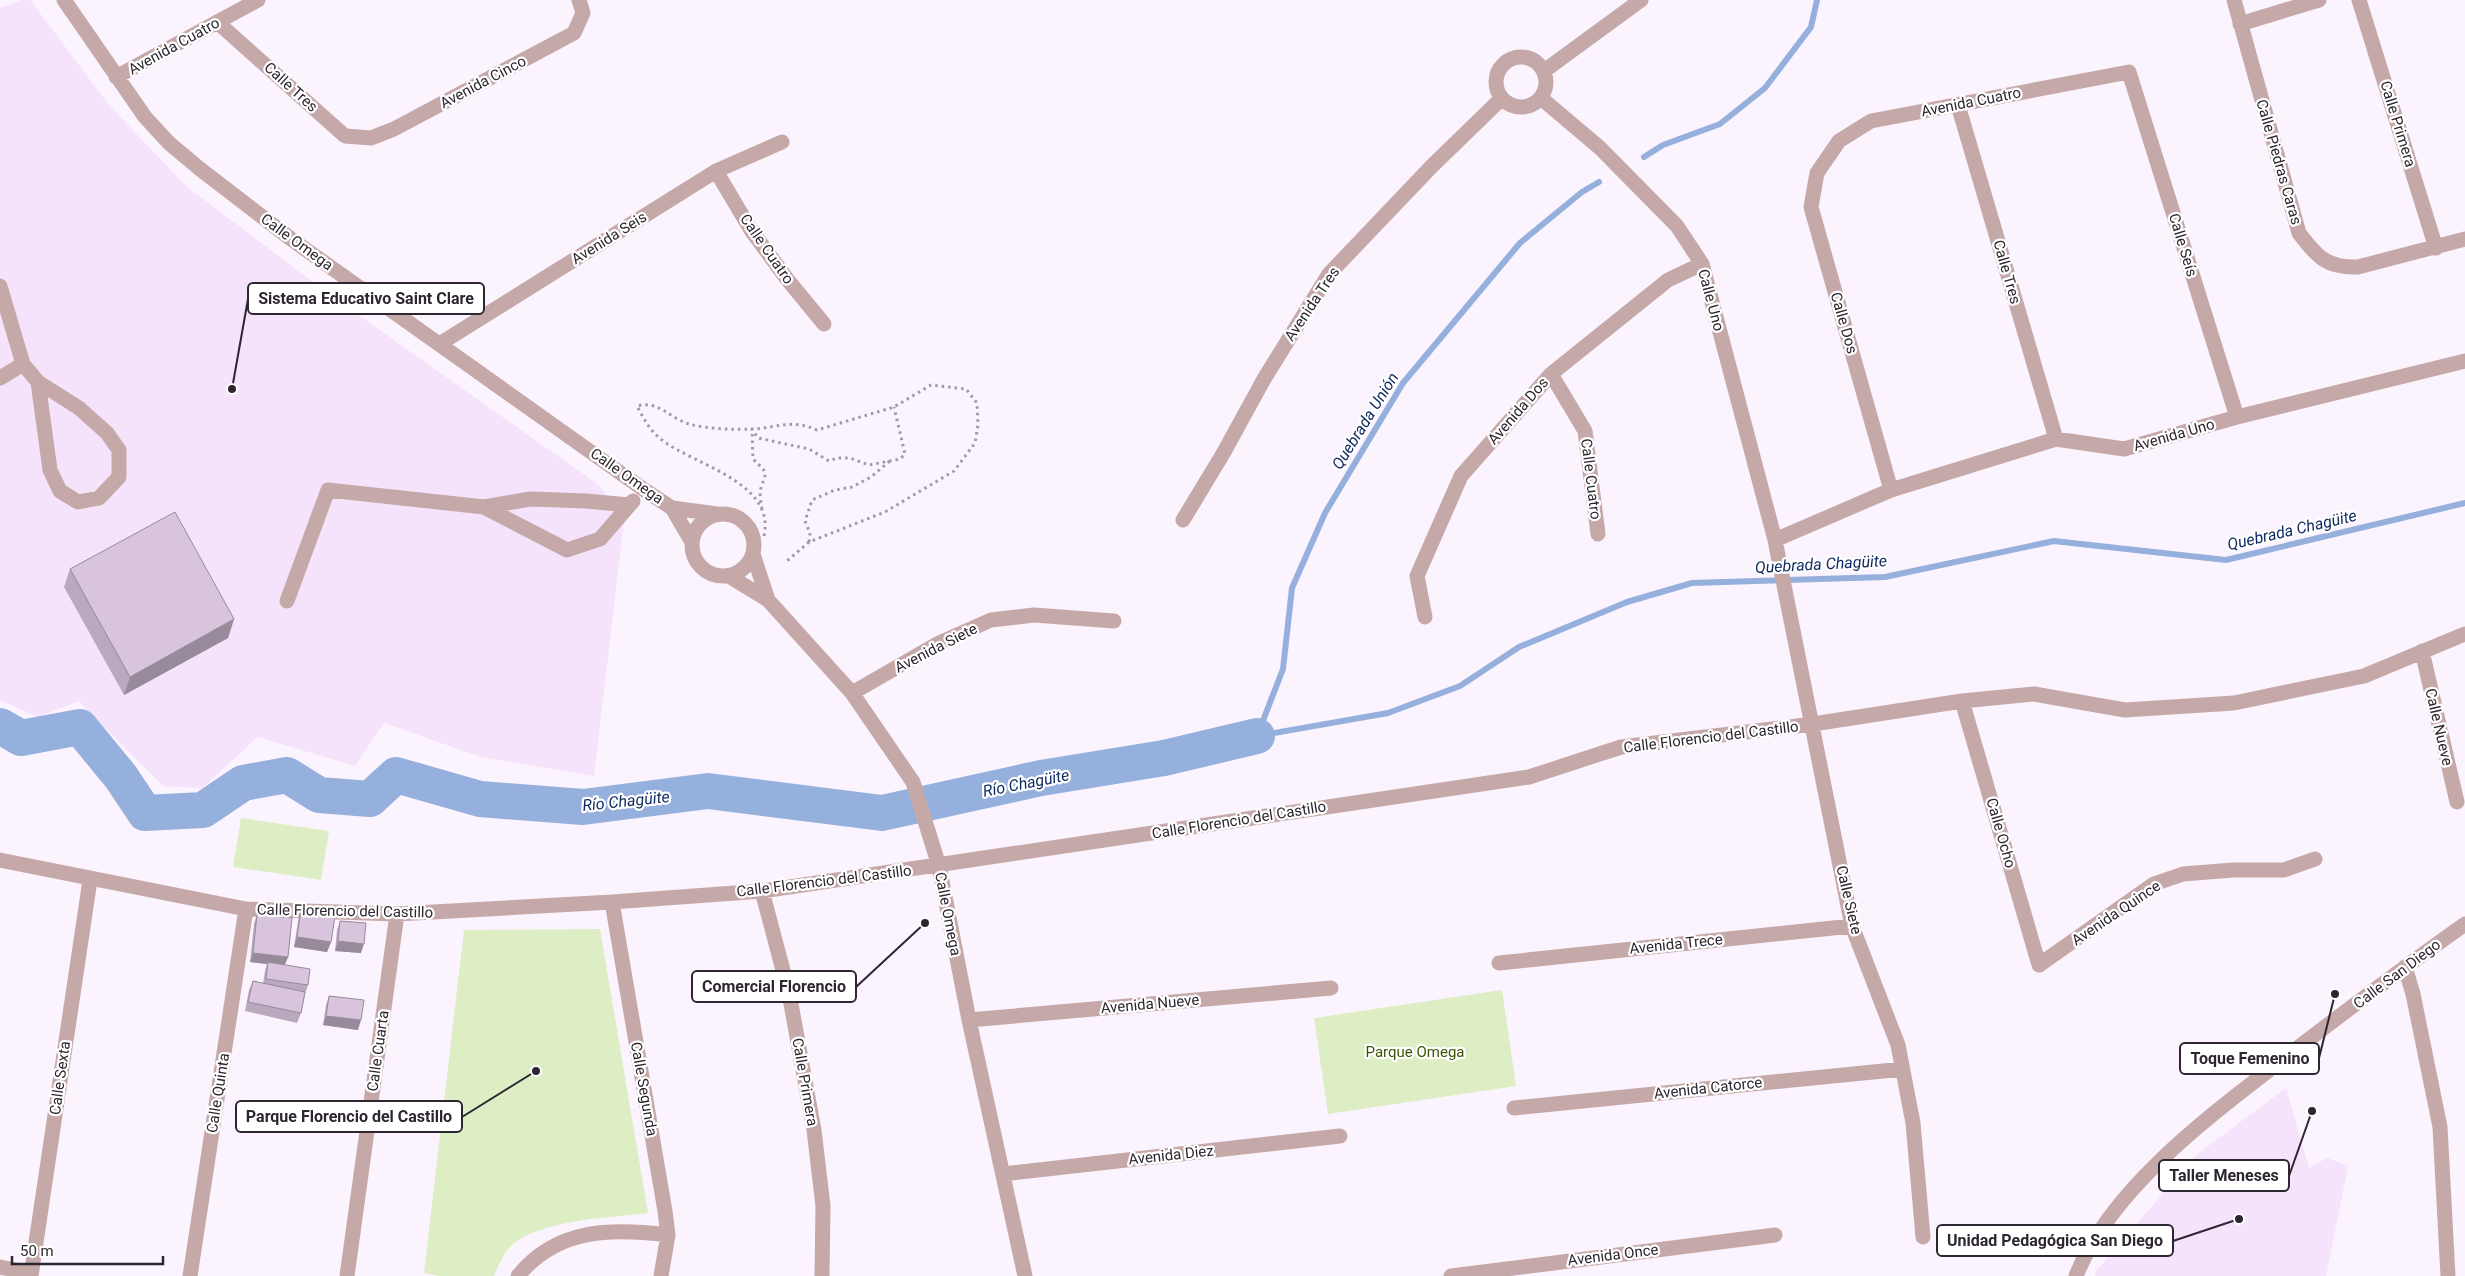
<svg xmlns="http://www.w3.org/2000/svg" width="2465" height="1276" viewBox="0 0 2465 1276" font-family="Roboto,sans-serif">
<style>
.built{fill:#f5e2fb}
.green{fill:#ddeec5}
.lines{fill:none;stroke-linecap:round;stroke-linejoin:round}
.stream{stroke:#96b0de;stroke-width:6}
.river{stroke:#96b0de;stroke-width:36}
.path{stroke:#a19aa4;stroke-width:3;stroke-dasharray:2.5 4;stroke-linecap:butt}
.minor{stroke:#c5a9a8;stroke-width:15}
.wall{fill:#baa9be}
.shaded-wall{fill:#978a9b}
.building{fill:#d8c5dd;stroke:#978a9b}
.labels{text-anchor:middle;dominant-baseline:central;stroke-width:4.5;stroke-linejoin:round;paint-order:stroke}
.street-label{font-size:15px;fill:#2d2630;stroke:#fff}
.park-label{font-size:15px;fill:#3d5507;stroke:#fff}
.water-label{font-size:16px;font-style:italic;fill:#0d295f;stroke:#fff}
.leader{fill:none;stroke:#2d2630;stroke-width:2}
.callout-dot{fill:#2d2630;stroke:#fff;stroke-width:2}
.callout{fill:#fff;stroke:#2d2630;stroke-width:2}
.callout-label{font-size:16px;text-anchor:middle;font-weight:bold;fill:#2d2630}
</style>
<rect width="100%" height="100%" fill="#fbf3fd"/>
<path class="built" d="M22,0H30L108,104L186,186L326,292L600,486L624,521L594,776L481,757L384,723L355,766L258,737L202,788L163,786L79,701L38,717L0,700V8Z
M2286,1088L2309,1168L2327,1158L2348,1166L2326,1276H2095L2097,1270L2196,1155Z"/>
<path class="green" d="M241,818L329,831L321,880L233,867Z
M600,929L648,1213C608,1218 551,1219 517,1241C506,1248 499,1264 494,1276H439L424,1273L464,930Z
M1502,990L1516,1086L1328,1114L1314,1018Z"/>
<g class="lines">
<path class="stream" d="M1644,157L1663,145L1720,124L1765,88L1811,27L1817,0
M1257,736L1388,713L1460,686L1519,647L1627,602L1692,583L1885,577L2054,541L2226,560L2465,503
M1257,736L1283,669L1292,588L1325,513L1403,383L1520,243L1582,192L1599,182"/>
<path class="river" d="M0,726L21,738L80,727L121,777L145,813L203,810L243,783L287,775L319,795L370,799L396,775L480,799L583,807L708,791L882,813L1041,778L1164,758L1257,736"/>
<path class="path" d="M762,509C761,503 759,493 761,488C767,470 768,474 753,459L752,429L758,438L809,449L829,461L837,458H850L869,465L900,459L905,454L894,407
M764,536C776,482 694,465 662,440C650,431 644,419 637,406C659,400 669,418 689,424C708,429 735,430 754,429C779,427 793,419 817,430L894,407L931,385L966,389L977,403L978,425L975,443L954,471L885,512L809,542L787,561
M809,542L810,533L805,521L812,500L835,490L852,487L871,477L891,460"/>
<path class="minor" d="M64,0L145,117L169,143L200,169L291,239L643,489L672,508L717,514
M2234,0L2299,233C2317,257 2327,268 2358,267L2465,239
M2359,0L2436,248
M217,22L345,136L371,138L394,129L574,33L583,13L579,0
M2240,24L2319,0
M1496 82a25 25 0 1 1 50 0a25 25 0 1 1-50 0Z
M1544,71L1641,0
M116,77L258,0
M1541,98L1600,148L1677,226L1702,264L1775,540L1852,926L1898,1045L1913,1123L1923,1237
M1958,105L2056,439
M716,171L751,230L787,279L824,324
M0,286L23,364L38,382L79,408L107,433L119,450V477L99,498L78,502L60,491L50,470L38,382
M441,343L716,171L782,142
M1551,374L1585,431L1598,534
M0,378L23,364
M1891,490L1811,207L1817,173L1839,141L1871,121L2129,72L2237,417
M484,507L567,550L600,539L633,501
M672,508L692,542
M692 545a31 31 0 1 1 62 0a31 31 0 1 1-62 0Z
M1183,520L1224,452L1264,379L1329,274L1431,167L1502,98
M1775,540L1891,490L2056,439L2124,449L2237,417L2465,361
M753,554L768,600
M729,576L768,600L852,693L913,782L939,866L969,1020L1025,1276
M287,601L328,490L484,507L530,499L586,501L629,505
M1425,617L1417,576L1461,476L1551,374L1668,280L1702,264
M2422,651L2457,802
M852,693L939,643L991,620L1034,615L1114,621
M1962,701L2039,965L2154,884L2183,874L2233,870H2284L2315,859
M0,860L246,909L397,914L612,902L762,891L1529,777L1621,747L1813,724L1962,701L2034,694L2125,710L2234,703L2364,676L2465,634
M762,891L789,993L814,1130L823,1206L822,1276
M612,902L665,1211L668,1235L661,1276
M1499,963L1852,926
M2405,967L2413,994L2440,1127L2448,1276
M969,1020L1331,988
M1514,1108L1903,1069
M1003,1174L1340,1136
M0,1267L31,1273
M31,1276L90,880
M190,1276L246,909
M347,1276L397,914
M518,1276C557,1228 611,1228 668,1235
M1451,1276L1775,1235
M2076,1276C2112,1185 2219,1109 2295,1050C2351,1007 2407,965 2465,924"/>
</g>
<path class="wall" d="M70,569L234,619L228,638L124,695L64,587Z
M301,911L331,942L327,952L294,947L298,921Z
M257,914L288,957L285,965L308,985L305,994L301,1013L297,1023L245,1011L249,990L253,981L263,983L265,971L267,964L250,962L254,924Z
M340,921L361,953L335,951L337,930Z
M329,996L358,1030L323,1025L326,1005Z"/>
<path class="shaded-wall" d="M234,619L228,638L124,695L130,677Z
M297,937L331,942L327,952L294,947Z
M338,941L364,944L361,953L335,951Z
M253,953L288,957L284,966L250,962Z
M326,1016L361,1020L358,1030L323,1025Z"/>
<path class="building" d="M175,512L234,619L130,677L70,569Z
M301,911L335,916L331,942L297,937Z
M257,914L292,918L288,957L253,953Z
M340,921L366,923L364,944L338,941Z
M268,962L310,969L308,985L266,979Z
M253,981L305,992L301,1013L248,1002Z
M329,996L364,1000L361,1020L326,1016Z"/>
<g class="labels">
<g class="street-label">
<text transform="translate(174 46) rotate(-29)">Avenida Cuatro</text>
<text transform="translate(483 82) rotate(-28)">Avenida Cinco</text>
<text transform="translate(291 87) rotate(42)">Calle Tres</text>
<text transform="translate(1971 102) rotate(-11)">Avenida Cuatro</text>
<text transform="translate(2398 124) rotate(73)">Calle Primera</text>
<text transform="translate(2279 162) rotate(74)">Calle Piedras Caras</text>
<text transform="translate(609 238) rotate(-32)">Avenida Seis</text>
<text transform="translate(297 242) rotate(36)">Calle Omega</text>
<text transform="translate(2183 245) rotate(73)">Calle Seís</text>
<text transform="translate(767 249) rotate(55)">Calle Cuatro</text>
<text transform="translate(2007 272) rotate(74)">Calle Tres</text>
<text transform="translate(1711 300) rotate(75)">Calle Uno</text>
<text transform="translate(1312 304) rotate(-56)">Avenida Tres</text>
<text transform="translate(1844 323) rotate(74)">Calle Dos</text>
<text transform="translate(1518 411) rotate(-49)">Avenida Dos</text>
<text transform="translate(2174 435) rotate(-16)">Avenida Uno</text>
<text transform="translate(627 476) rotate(35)">Calle Omega</text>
<text transform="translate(1591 479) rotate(83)">Calle Cuatro</text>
<text transform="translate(936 648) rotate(-27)">Avenida Siete</text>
<text transform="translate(2439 727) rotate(77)">Calle Nueve</text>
<text transform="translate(1711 737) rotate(-7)">Calle Florencio del Castillo</text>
<text transform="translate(1239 820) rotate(-9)">Calle Florencio del Castillo</text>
<text transform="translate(2001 833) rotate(74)">Calle Ocho</text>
<text transform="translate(824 881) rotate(-7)">Calle Florencio del Castillo</text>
<text transform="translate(1849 900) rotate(77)">Calle Siete</text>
<text transform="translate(345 911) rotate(1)">Calle Florencio del Castillo</text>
<text transform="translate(2116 913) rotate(-34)">Avenida Quince</text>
<text transform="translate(948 914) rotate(79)">Calle Omega</text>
<text transform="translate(1676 944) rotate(-6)">Avenida Trece</text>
<text transform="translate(2397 974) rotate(-37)">Calle San Diego</text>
<text transform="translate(1150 1004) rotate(-5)">Avenida Nueve</text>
<text transform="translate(378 1051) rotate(-82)">Calle Cuarta</text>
<text transform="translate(60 1078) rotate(-82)">Calle Sexta</text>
<text transform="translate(805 1082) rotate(80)">Calle Primera</text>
<text transform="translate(1708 1088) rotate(-6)">Avenida Catorce</text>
<text transform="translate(644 1089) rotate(80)">Calle Segunda</text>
<text transform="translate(218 1093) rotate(-81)">Calle Quinta</text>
<text transform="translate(1171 1155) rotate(-6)">Avenida Diez</text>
<text transform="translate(1613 1255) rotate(-7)">Avenida Once</text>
</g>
<g class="park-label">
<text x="1415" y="1052">Parque Omega</text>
</g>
<g class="water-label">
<text transform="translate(1365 421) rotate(-58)">Quebrada Unión</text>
<text transform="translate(2292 530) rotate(-13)">Quebrada Chagüite</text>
<text transform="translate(1821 564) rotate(-3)">Quebrada Chagüite</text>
<text transform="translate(1026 783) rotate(-11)">Río Chagüite</text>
<text transform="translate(626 801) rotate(-6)">Río Chagüite</text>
</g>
</g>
<path class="leader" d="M232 389L248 299M925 923L856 987M2335 994L2319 1058M536 1071L462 1117M2312 1111L2289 1176M2239 1219L2173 1241"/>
<g class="callout-dot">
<circle cx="232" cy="389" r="5"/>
<circle cx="925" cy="923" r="5"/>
<circle cx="2335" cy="994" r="5"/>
<circle cx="536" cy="1071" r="5"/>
<circle cx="2312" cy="1111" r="5"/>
<circle cx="2239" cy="1219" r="5"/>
</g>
<g class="callout">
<rect x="248" y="283" width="236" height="31" rx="5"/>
<rect x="692" y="971" width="164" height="31" rx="5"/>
<rect x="2180" y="1043" width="139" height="31" rx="5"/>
<rect x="236" y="1101" width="226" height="31" rx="5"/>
<rect x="2159" y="1160" width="130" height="31" rx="5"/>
<rect x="1937" y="1225" width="236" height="31" rx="5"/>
</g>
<g class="callout-label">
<text x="366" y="304">Sistema Educativo Saint Clare</text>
<text x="774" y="992">Comercial Florencio</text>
<text x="2250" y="1064">Toque Femenino</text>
<text x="349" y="1122">Parque Florencio del Castillo</text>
<text x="2224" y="1181">Taller Meneses</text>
<text x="2055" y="1246">Unidad Pedagógica San Diego</text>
</g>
<path d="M12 1256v8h151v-8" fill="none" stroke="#2d2630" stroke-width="2.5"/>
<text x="20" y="1256" font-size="15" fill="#2d2630" stroke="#ffffff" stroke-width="4" paint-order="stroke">50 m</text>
</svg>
